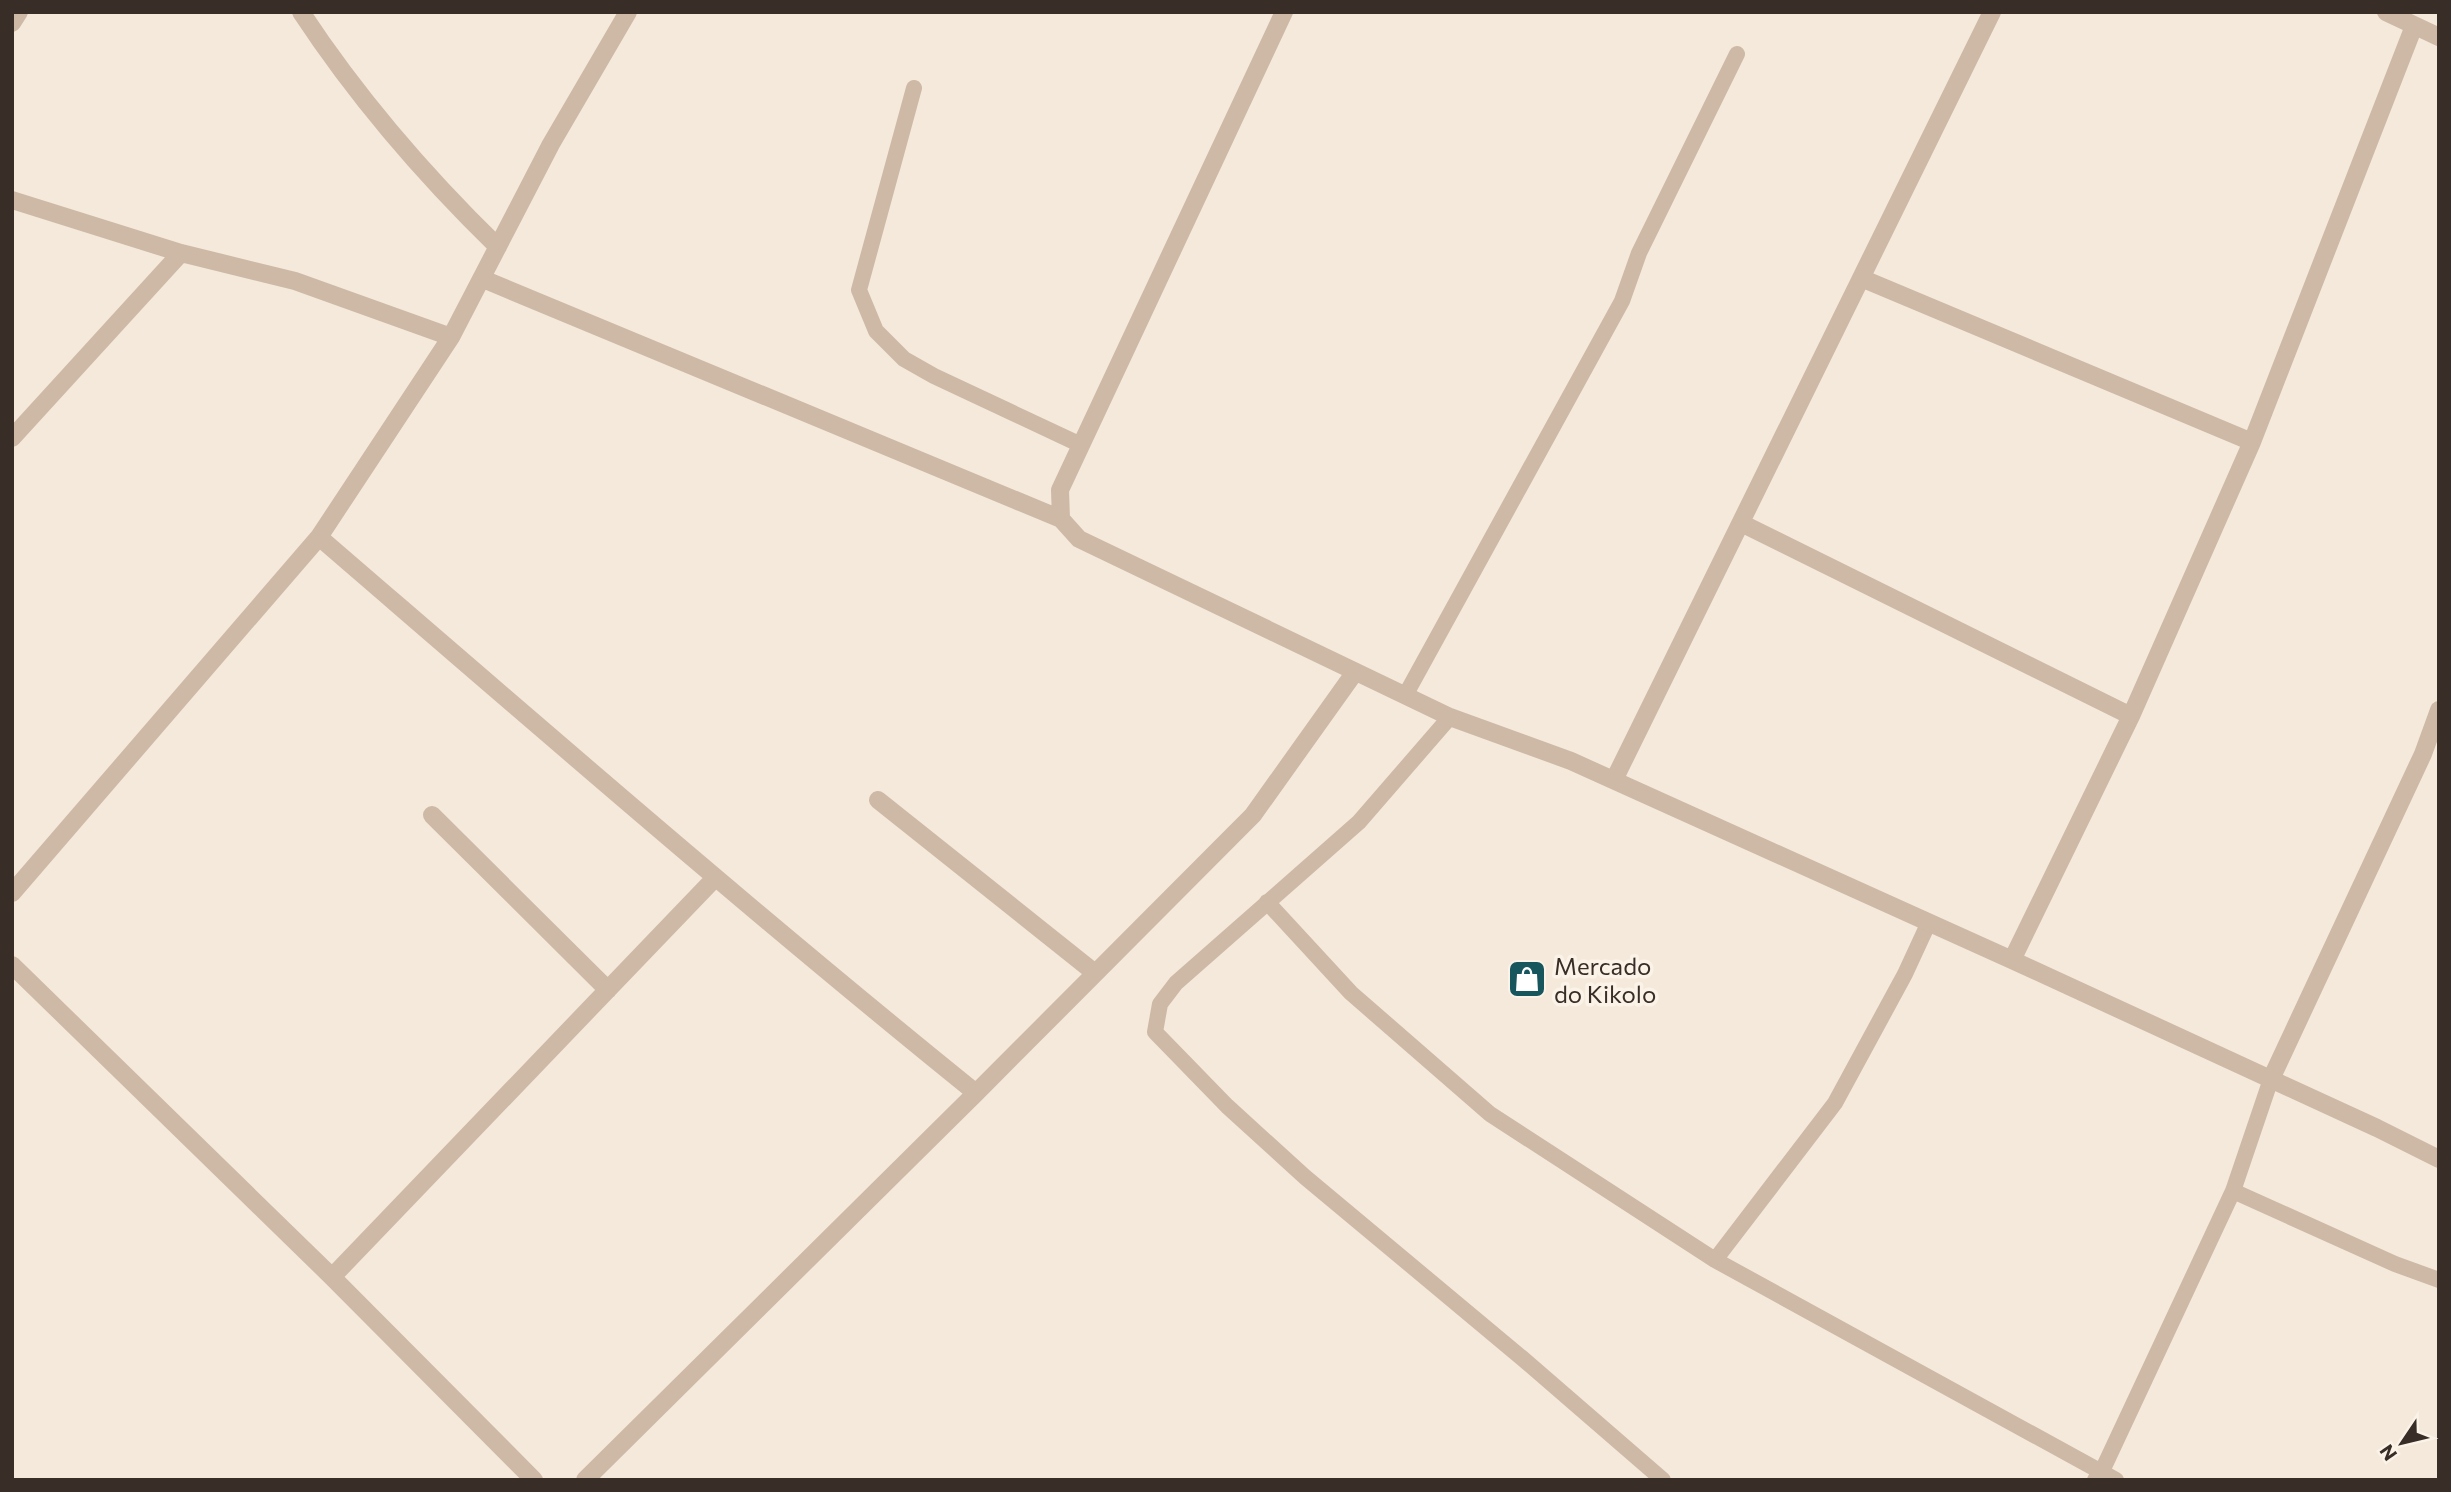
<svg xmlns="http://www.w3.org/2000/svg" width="2451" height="1492" viewBox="0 0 2451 1492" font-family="Commissioner,sans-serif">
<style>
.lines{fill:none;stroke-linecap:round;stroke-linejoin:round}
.service{stroke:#cdb9a5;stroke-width:16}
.minor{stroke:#cdb9a5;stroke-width:18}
.labels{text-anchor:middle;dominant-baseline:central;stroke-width:7;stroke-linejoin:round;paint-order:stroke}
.poi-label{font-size:24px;fill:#382d27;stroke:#fbf3e7;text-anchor:start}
</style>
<rect width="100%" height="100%" fill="#f4e9da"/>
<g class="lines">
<path class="service" d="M914,88L859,290L876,331L904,359L934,376L1081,445
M1406,694L1622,301L1639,253L1737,54
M1450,717L1359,822L1176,983L1160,1004L1155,1032L1227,1106L1305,1177L1522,1358L1663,1480
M1267,902L1351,993L1490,1114L1715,1260L2116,1480
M2233,1191L2395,1264L2439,1280
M1715,1260L1835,1103L1905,974L1929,922
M2095,1480L2102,1471L2233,1191L2271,1079"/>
<path class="minor" d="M301,12C357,97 425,176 498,247
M2386,12L2439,37
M12,23L19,12
M12,200L181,253L295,281L451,337
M1861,278L2252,442
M483,279L1061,519L1079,539L1450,717L1571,761L2012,960L2377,1128L2439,1159
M12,438L181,253
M1061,519L1060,490L1284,12
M1741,523L2131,716
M319,537C536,724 753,913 976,1093
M1614,780L1992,12
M878,800L1095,973
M432,815L608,990
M12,893L319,537L451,337L551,144L628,12
M2012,960L2131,716L2252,442L2414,26
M12,965L332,1277L534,1480
M2271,1079L2423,754L2439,710
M332,1277L715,878
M585,1480L976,1093L1253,815L1355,672"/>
</g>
<defs>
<symbol id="shop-square" viewBox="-11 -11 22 22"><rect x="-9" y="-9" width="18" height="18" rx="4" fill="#18565e" stroke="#fbf3e7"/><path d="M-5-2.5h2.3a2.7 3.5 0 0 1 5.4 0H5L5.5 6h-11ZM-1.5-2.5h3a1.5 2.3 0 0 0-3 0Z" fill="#fff"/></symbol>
</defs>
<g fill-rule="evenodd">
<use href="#shop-square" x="1505" y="957" width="44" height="44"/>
</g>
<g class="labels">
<g class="poi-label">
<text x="1554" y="965">Mercado<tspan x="1554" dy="28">do Kikolo</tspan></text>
</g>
</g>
<rect width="2451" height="1492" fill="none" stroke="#382d27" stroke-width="28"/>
<g transform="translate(2402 1443) rotate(235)" stroke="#fbf3e7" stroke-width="5" paint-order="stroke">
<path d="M0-5L12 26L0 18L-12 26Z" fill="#382d27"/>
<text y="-10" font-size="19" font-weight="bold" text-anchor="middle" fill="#382d27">N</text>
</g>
</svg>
